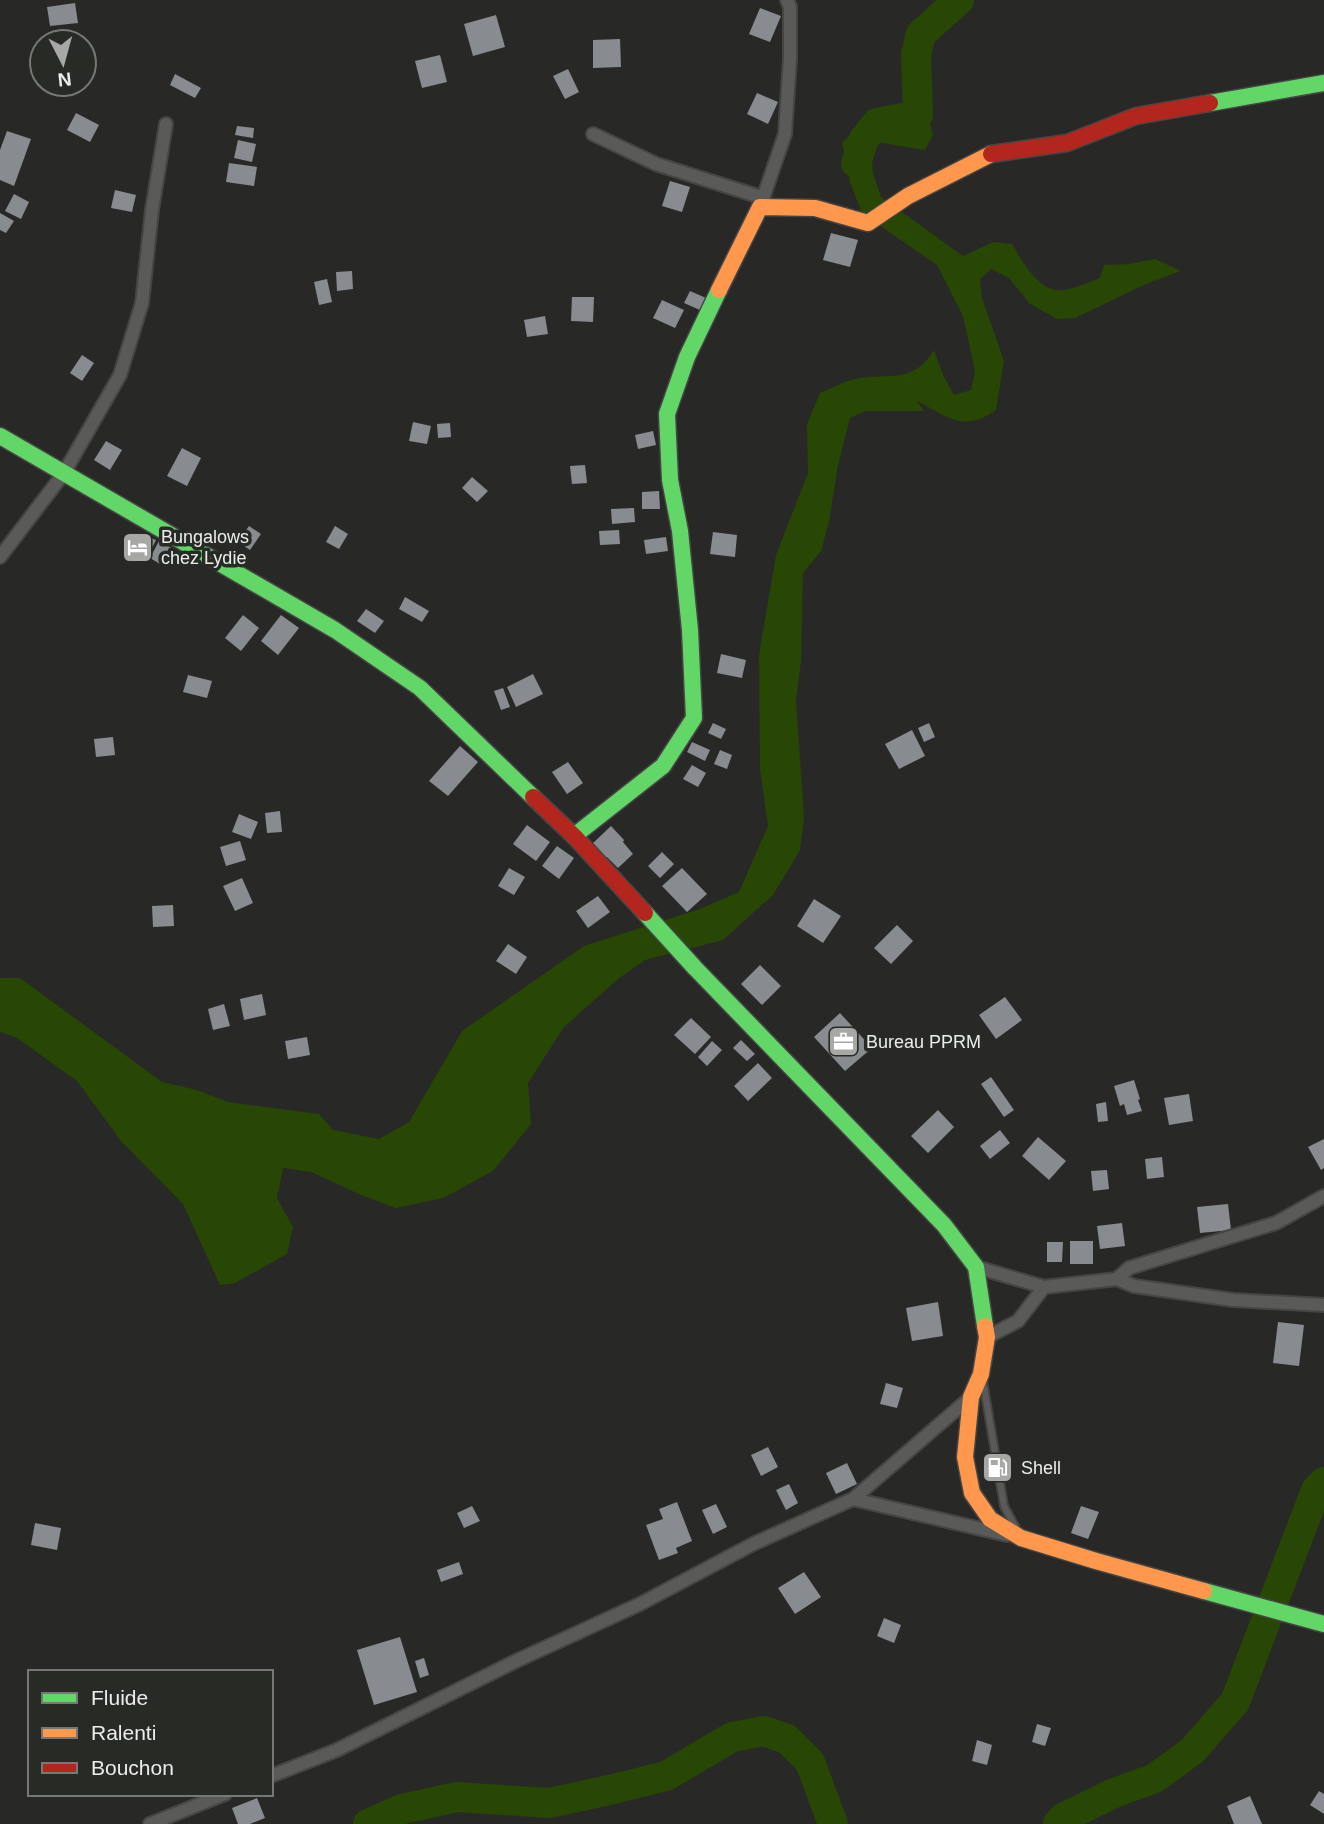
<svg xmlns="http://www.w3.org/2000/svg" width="1324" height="1824" viewBox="0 0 1324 1824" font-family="Arial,sans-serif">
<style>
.water{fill:#284604}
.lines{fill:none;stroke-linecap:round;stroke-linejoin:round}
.river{stroke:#284604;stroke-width:30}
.building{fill:#888b90}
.lane-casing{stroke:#454644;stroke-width:10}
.street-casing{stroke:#454644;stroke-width:16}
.fast-casing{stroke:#454644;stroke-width:19}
.slow-casing{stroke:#454644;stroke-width:19}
.jam-casing{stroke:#454644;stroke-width:19}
.lane{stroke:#5a5b59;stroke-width:6}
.street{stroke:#5a5b59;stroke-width:12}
.fast{stroke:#63d668;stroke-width:16}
.slow{stroke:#ff974d;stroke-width:16}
.jam{stroke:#b3261e;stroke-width:16}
.labels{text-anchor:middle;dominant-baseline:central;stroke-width:7;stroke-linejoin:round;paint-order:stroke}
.poi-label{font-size:18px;fill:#ecedeb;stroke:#282a26;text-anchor:start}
</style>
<rect width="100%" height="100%" fill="#282927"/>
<path class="water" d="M905,97L926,108L933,135L925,150L877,142L871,155L873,173L881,197L963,256L993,242L1012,244C1022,260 1036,288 1057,290C1068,292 1089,282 1100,278L1104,265L1129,264L1155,259L1181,271L1146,284L1075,318L1057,319L1030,304L1009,278L991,269L980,279L982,298L1004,361L996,410C964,433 948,417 917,401L924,411H865L850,418L838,465L829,522L821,551L803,573L801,661L796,700L804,818L800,850L773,895L723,940L645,960L618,979L564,1027L528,1083L531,1124L493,1171L443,1198L396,1208L361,1195L311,1172L283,1168L277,1198L293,1227L287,1254L235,1283L220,1285L183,1204L121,1141L77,1081L17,1038L0,1032V978H20L162,1082L197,1090L228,1102L319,1114L333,1130L379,1139L409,1122L462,1031L584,946L700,909L739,892L768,826L760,769L759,655L776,555L808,473L807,424L820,393C830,389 840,383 851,380C884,371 912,387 934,350L943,375L954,395L971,390L975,371L963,316L937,265L876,223L861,211L850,182L842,143L858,127L898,125L906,109Z"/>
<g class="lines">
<path class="river" d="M856,163L864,139L877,123L918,115L916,54L921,34L959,0
M368,1824L402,1809L457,1797L549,1803L609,1790L666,1776L732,1737L764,1731L787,1739L810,1762L833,1824
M1058,1824L1063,1818L1114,1793L1155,1778L1192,1751L1235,1702L1316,1490L1324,1482"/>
</g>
<path class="building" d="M75,3L78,23L50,26L47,7Z
M760,8L781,16L770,42L749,34Z
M496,15L505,47L473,56L464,24Z
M620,39L621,67L593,68V40Z
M440,55L447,82L422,88L415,61Z
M568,69L579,92L565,99L553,76Z
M175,74L201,88L195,98L170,85Z
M757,93L778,102L768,124L747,114Z
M76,113L99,125L90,142L67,130Z
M237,126L254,128L253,138L235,135Z
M7,131L31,139L14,186L0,180V150Z
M238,140L256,144L252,162L234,158Z
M229,163L257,167L254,186L226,182Z
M670,181L690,187L682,212L662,206Z
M115,190L136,195L132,212L111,208Z
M14,194L29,202L21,219L5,211Z
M0,213L14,221L6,233L0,230Z
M831,233L858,240L850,267L823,260Z
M352,271L353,289L337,291L336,272Z
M327,279L332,302L319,305L314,282Z
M690,291L706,298L700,310L684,303Z
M572,297H594L593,322L571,321Z
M662,300L684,310L675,328L653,318Z
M545,316L548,334L527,337L524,320Z
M82,355L94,363L82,381L70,373Z
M413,422L431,426L427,444L409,441Z
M450,423L451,437L438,438L437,424Z
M653,431L656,445L638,449L635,435Z
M106,441L122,450L110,470L94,460Z
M182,448L201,458L187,486L167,476Z
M585,465L587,483L572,484L570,466Z
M472,477L488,491L477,502L462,488Z
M659,491L660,509H642V492Z
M634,508L635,522L612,524L611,509Z
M249,526L261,534L250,550L238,542Z
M335,526L348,534L339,549L326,542Z
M619,530L620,544L600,545L599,531Z
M713,532L737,535L735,557L710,554Z
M146,536L156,540L145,562L136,558Z
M666,537L668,551L646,554L644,540Z
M159,541L175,550L165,567L150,558Z
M405,597L429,611L422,622L399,609Z
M366,609L384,621L375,633L357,621Z
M243,615L259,628L241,651L225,638Z
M281,615L299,628L278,655L261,641Z
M721,654L746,660L742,678L717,673Z
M533,674L543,694L516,707L507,687Z
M188,675L212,681L207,698L183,692Z
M503,688L510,707L501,710L494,691Z
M713,723L726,729L721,739L708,733Z
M929,723L935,737L924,742L918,728Z
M912,730L925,756L899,769L885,744Z
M113,737L115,755L96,757L94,739Z
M692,742L710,750L705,761L687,752Z
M460,746L478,762L448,796L429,781Z
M720,750L732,755L727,769L714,764Z
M568,762L583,783L567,794L552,772Z
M692,765L706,773L698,787L683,779Z
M280,811L282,832L267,833L265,813Z
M239,814L258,822L251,839L232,832Z
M527,825L550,842L536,861L513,844Z
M611,826L624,840L623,842L633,854L618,868L607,857L605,858L592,844Z
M240,841L246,860L226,866L220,847Z
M557,846L574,858L559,879L542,866Z
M662,852L674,864L660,878L648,866Z
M509,868L525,877L514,895L498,886Z
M682,868L707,894L687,912L662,886Z
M242,878L253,903L235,911L223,886Z
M598,896L610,912L588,928L576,911Z
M814,899L841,916L823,943L797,926Z
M173,905L174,926L153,927L152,906Z
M897,925L913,941L891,964L874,948Z
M508,944L527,957L516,974L496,961Z
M760,965L781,986L762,1005L741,984Z
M262,994L266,1015L244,1020L240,999Z
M1005,997L1022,1020L996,1039L979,1015Z
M224,1004L230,1026L213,1030L208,1009Z
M840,1013L872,1048L845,1071L814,1037Z
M691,1018L711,1037L695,1054L674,1035Z
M307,1037L310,1055L288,1059L285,1041Z
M741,1040L755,1054L747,1061L733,1048Z
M712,1041L722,1050L707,1066L698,1057Z
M758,1063L772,1078L748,1101L734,1086Z
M991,1077L1014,1110L1004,1117L981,1084Z
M1134,1080L1140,1099L1138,1100L1142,1111L1127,1115L1124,1104L1120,1106L1114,1086Z
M1189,1094L1193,1121L1169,1125L1164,1098Z
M1106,1102L1108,1121L1098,1122L1096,1104Z
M938,1110L954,1127L928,1153L911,1136Z
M1000,1130L1010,1143L990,1159L980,1146Z
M1038,1137L1066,1161L1049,1180L1022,1156Z
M1324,1139V1168L1321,1170L1308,1147Z
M1162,1157L1164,1177L1147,1179L1145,1159Z
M1107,1170L1109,1189L1093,1191L1091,1171Z
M1228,1204L1231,1230L1200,1233L1197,1207Z
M1122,1223L1125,1246L1100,1249L1097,1226Z
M1070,1241H1093V1264H1070Z
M1047,1242H1063L1062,1262H1047Z
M938,1302L943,1336L912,1341L906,1308Z
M1278,1322L1304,1325L1299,1366L1273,1363Z
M886,1383L903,1388L897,1408L880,1404Z
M768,1447L778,1467L761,1476L751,1455Z
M847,1463L857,1484L836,1494L826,1473Z
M789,1484L798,1503L786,1510L776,1490Z
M677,1502L692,1541L676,1548L678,1553L659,1560L646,1525L663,1519L659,1509Z
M716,1504L727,1527L713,1534L702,1510Z
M472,1506L480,1521L464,1528L457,1513Z
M1081,1506L1099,1512L1088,1539L1071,1533Z
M35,1523L61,1528L57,1550L31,1545Z
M459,1562L463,1574L441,1582L437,1570Z
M804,1572L821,1597L795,1614L778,1588Z
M884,1618L901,1625L894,1643L877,1636Z
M400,1637L417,1692L374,1705L357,1650Z
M424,1658L429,1675L420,1678L415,1661Z
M1037,1724L1051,1728L1045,1746L1032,1742Z
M977,1740L992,1745L987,1765L972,1761Z
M1319,1791L1324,1794V1814L1310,1805Z
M1250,1796L1262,1824H1234L1227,1806Z
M257,1798L265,1818L250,1824H238L232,1808Z"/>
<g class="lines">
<defs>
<path id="lane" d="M983,1381L1004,1506L1017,1530"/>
<path id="street" d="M593,134L656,164L764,198
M760,207L785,134L790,58V7L787,0
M0,557L64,473L120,375L142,303L152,210L166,124
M976,1267L1044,1287L1117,1279L1129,1268L1276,1223L1324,1196
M1117,1279L1134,1286L1233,1300L1324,1305
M987,1337L1018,1321L1044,1287
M853,1499L1007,1535
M271,1776L337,1750L516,1661L640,1604L753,1544L853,1499L971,1397
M150,1824L225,1794"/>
<path id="fast" d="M1210,103L1324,83
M0,436L335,630L420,688L533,797
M574,836L663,766L694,718L690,630L680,531L670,480L667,414L687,357L719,290
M645,913L695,968L944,1225L976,1267L985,1326
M1204,1591L1324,1624"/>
<path id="slow" d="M719,290L760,207L815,208L868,223L908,196L991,154
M985,1326L987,1337L981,1374L971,1397L965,1457L972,1493L990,1519L1021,1538L1096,1561L1204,1591"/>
<path id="jam" d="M991,154L1067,143L1136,116L1210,103
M533,797L574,836L645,913"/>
</defs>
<use href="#lane" class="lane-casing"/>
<use href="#street" class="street-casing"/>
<use href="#fast" class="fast-casing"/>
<use href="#slow" class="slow-casing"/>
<use href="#jam" class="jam-casing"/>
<use href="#lane" class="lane"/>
<use href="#street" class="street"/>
<use href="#fast" class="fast"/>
<use href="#slow" class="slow"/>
<use href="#jam" class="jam"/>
</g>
<defs>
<symbol id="hotel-square" viewBox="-11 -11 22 22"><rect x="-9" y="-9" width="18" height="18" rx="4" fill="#a7a8a6" stroke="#282a26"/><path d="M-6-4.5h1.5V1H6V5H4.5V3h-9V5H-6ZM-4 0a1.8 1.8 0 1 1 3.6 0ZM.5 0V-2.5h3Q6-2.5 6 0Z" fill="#fff"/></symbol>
<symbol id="office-square" viewBox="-11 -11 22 22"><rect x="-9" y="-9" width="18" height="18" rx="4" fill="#a7a8a6" stroke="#282a26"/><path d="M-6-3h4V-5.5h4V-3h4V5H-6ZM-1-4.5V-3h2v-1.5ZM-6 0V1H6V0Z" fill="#fff"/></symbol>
<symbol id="fuel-square" viewBox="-11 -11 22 22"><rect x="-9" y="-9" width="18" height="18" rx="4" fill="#a7a8a6" stroke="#282a26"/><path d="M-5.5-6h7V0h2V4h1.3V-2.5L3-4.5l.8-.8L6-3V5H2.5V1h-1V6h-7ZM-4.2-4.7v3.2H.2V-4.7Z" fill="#fff"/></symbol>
</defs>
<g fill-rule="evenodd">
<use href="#hotel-square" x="120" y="530" width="35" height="35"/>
<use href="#office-square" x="826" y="1024" width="35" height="35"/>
<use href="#fuel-square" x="980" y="1450" width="35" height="35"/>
</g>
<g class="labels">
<g class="poi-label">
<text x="161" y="537">Bungalows<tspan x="161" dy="21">chez Lydie</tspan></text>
<text x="866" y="1042">Bureau PPRM</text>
<text x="1021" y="1468">Shell</text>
</g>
</g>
<rect x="28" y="1670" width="245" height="126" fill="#282a26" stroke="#767875" stroke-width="2"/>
<rect x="42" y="1693" width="35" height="10" fill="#63d668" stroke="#767875" stroke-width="2"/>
<text x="91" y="1705" font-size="21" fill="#ecedeb">Fluide</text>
<rect x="42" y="1728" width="35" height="10" fill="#ff974d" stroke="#767875" stroke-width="2"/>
<text x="91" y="1740" font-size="21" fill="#ecedeb">Ralenti</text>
<rect x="42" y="1763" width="35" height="10" fill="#b3261e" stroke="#767875" stroke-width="2"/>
<text x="91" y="1775" font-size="21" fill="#ecedeb">Bouchon</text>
<g transform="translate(63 63) rotate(174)"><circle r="33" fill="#282a26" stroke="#767875" stroke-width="2"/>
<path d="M0-5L12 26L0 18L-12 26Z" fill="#a7a8a6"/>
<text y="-10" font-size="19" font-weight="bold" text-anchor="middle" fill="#ecedeb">N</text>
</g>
</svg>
